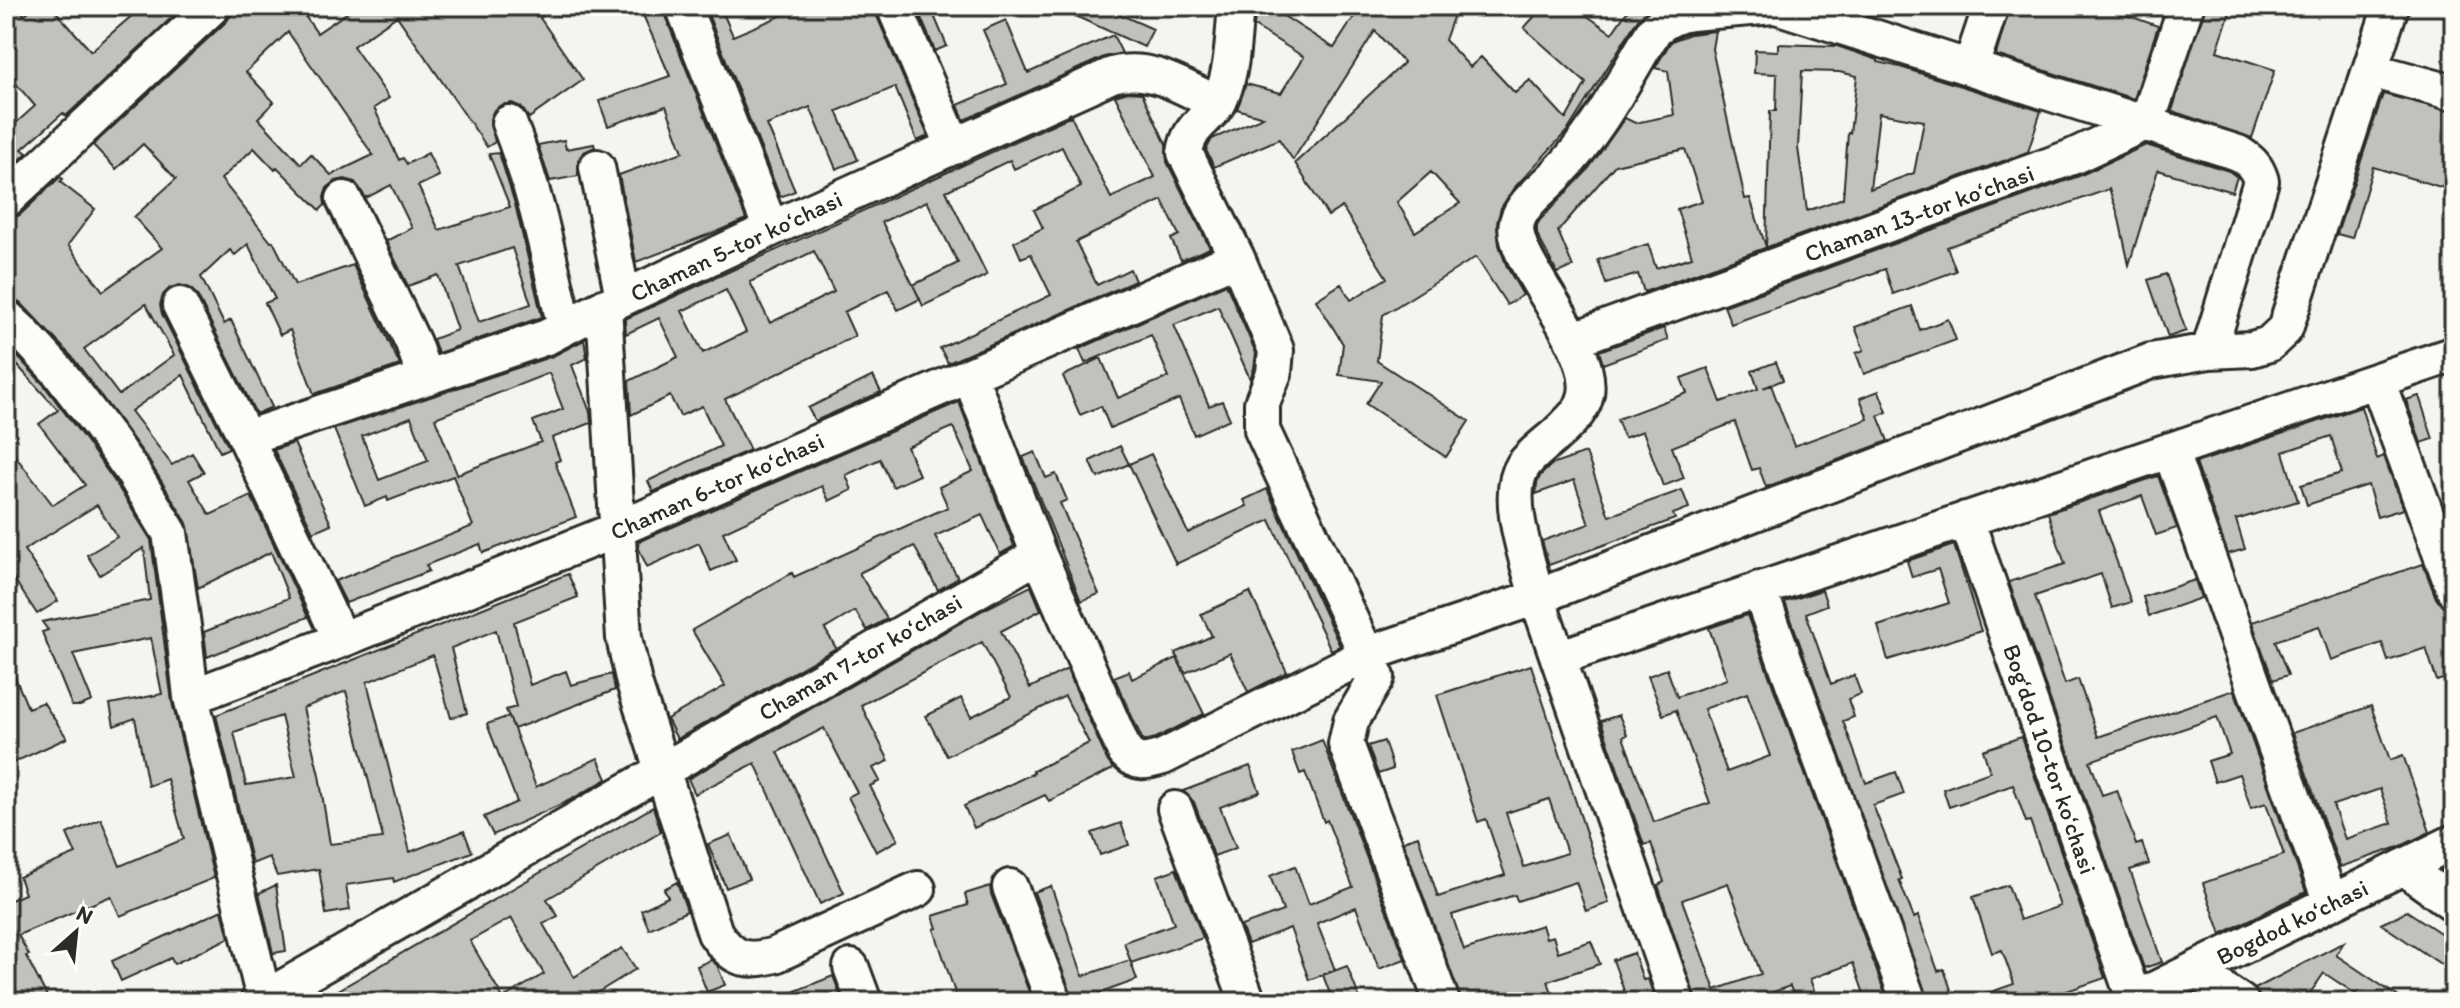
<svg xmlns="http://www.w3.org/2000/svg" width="2460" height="1008" viewBox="0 0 2460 1008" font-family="Itim,sans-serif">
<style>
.building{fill:#c2c1be;stroke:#2b2b2b;stroke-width:2;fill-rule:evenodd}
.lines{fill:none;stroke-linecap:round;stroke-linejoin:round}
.minor-casing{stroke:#2b2b2b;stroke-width:40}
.minor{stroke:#fdfcf7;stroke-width:34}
.labels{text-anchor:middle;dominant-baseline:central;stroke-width:7;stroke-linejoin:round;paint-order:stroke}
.street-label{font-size:24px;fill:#2b2b2b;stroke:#fdfcf7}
</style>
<rect width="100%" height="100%" fill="#f5f4ef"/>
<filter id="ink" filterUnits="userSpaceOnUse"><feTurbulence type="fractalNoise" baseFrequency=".0125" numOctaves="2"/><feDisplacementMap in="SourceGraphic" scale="16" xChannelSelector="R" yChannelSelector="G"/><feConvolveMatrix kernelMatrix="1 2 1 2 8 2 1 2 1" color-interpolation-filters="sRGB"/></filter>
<g filter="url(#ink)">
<path class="building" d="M6,6H17L24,15L35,6H51L91,51L143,6H184L66,116L63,113L22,149L27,153L6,173V132L35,106L6,72Z
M232,6H298L317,33L357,6H558L540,18L583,80L529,118L521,107L512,103L501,105L494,110L490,119L495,142L487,147L397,16L353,46L389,98L374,108L399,160L403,158L407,164L428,153L439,176L418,186L439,230L510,207L489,154L499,153L515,204L542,317L438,353L433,339L457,330L438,275L408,286L386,241L412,228L391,185L366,198L355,182L345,179L336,181L327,188L324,197L325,205L320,210L277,167L275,170L254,148L221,179L271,242L273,241L295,285L353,265L400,365L314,394L290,330L280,335L265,303L275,299L248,244L235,255L230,250L201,277L224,324L231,320L272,407L256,414L197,295L190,288L180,285L170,288L163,295L160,305L162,314L229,448L220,452L183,375L131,411L172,465L192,453L204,472L189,480L210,515L251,496L308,617L207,657L204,632L289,598L271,552L198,588L187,523L149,461L73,358L20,302L6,298V222L20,215L60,177L63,179L60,182L95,209L68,245L103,291L162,248L134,217L176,179L143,144L116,169L93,145L227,21L232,13ZM288,32L327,88L373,155L331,175L311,154L301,164L258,118L274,102L246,72ZM512,248L531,304L479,322L459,266ZM146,304L174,355L119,395L84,349Z
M639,6H663L664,13L746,219L718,231L636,262L619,175L683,152L666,106L608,126L599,101L670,76Z
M712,6H720L733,36L795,10L794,6H874L876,14L928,136L917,141L895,87L837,111L858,160L836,169L810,107L767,125L795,191L780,197L706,9Z
M916,6H930L947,46L935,51Z
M1053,6H1101L1153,29L1144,47Z
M1256,6H1268L1334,48L1361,6H1457L1445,40L1470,67L1481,57L1515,93L1530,80L1566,119L1586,83L1524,28L1544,6H1586L1583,13L1612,33L1631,6H1653L1638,19L1568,130L1513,189L1501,208L1497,223L1499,245L1507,267L1523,295L1507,305L1476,257L1383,315L1377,361L1469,421L1446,457L1366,404L1381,381L1339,375L1343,344L1316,300L1341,284L1351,300L1387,278L1342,207L1328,216L1295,163L1404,63L1375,31L1293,160L1279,139L1214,167L1206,150L1212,139L1263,117L1237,109L1246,84L1281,93L1304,57L1254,26ZM1431,172L1460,203L1415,232L1397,202Z
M2010,6H2114L2112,10L2158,26L2134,99L1996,55Z
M2205,6H2232L2217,51L2275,70L2252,138L2172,111Z
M1006,20L1028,73L1113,35L1122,53L1104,57L964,120L958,105L1007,84L983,30Z
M1715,31L1712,49L1745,199L1750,198L1766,247L1770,111H1776L1777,74L1754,73L1755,50L1778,51V44L1837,46L1878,60V62L1900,67L2041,111L2028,152L1644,292L1638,274L1606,284L1598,260L1648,244L1656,268L1692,257L1677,209L1702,201L1685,149L1615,165L1558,231L1573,267L1557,273L1537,234V225L1540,220L1586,172L1625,118L1635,123L1674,115L1668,71L1655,68L1670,43L1674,40L1690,34ZM1802,71L1839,72L1857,76L1850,133H1848L1843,198L1807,211L1798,148ZM1879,113L1924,121L1914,173L1870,189Z
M1128,92L1142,93L1166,144L1167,162L1210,248L1181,260L1171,239L1179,235L1162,200L1076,242L1097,285L1130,269L1135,281L948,363L940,348L1051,295L1031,254L1021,258L1014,242L1043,228L1034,210L1081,187L1062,147L1014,169L1010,160L946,191L987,275L923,306L913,285L958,263L927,201L882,222L920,299L898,310L888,290L844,312L855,336L725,399L750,450L653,492L648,481L721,446L702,406L680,416L670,396L631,415L629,381L678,357L659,318L626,334L625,319L1071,116L1111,198L1155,177L1115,96ZM814,251L834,292L770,323L750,282ZM726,290L746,332L703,353L682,311Z
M2383,94L2454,112V154L2444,188L2373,167L2352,238L2337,234Z
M564,140L566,149L594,144L595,147L584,152L578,160V176L550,181L538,145Z
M2146,145L2229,171L2237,177L2232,192L2158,170L2129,265L2118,214L2109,189L1947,247L1956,271L1893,294L1885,269L1731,324L1724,306L2079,176Z
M2166,274L2186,331L2168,337L2148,280Z
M1226,284L1256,353L1254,368L1250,379L1218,306L1174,325L1209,406L1222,401L1230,419L1194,435L1179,399L1110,428L1101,406L1080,415L1063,376L1101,358L1118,398L1169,377L1151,335L1085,363L1079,349Z
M1912,306L1920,330L1948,319L1956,340L1864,374L1856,353L1864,350L1855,327Z
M1664,328L1668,340L1603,364L1599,351Z
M584,340L587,358L572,365L590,412L591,423L552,438L560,460L555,462L576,517L483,553L480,544L426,565L429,571L346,603L335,581L473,526L453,476L388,501L387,497L365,506L334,429L553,356ZM549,373L563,409L533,421L541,442L455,475L457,474L435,418ZM411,417L428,461L379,480L362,436Z
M6,344L43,384L83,437L115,482L151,540L172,702L214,878L120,916L111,896L18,935L29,955L26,956L50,1002H6V902L25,894L19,877L76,854L67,834L101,819L120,866L184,839L167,779L148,786L135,718L114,726L110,704L162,694L151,638L73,654L92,701L80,706H72L42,632L48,630L42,622L150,600L144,548L100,575L87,555L117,537L97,505L24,550L58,601L37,614L6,567V444L53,505L85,485L39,424L58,410L17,365L6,375Z
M1776,362L1783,380L1763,388L1771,385L1794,446L1868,419L1860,398L1879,391L1887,412L1878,416L1888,441L1766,487L1759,468L1752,470L1735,422L1672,447L1684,478L1663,486L1643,431L1624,438L1617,419L1687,393L1681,378L1708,368L1721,402L1758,389L1752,371Z
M873,376L881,392L815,421L808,408Z
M2419,396L2433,439L2421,443L2406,400Z
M959,402L1014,546L1000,554L982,515L935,536L958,578L938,590L914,546L859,573L887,619L867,630L855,611L825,629L836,648L677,739L667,719L725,686L692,630L792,573L794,577L948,507L939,487L973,471L953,427L907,447L919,475L893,487L880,459L846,475L852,490L829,501L822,486L723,532L736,560L711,571L699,543L647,567L639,549L638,542Z
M2361,407L2377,459L2384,456L2403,509L2377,517L2368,485L2307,505L2301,485L2342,473L2331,436L2283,452L2298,501L2236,520L2245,549L2228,554L2196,463Z
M294,443L331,524L313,532L274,450Z
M1120,446L1129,464L1098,478L1090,461Z
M1035,452L1046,478L1056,474L1067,500L1060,503L1099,594L1081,601L1023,457Z
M1586,453L1609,516L1682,490L1689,508L1673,514L1675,519L1549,565L1542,541L1589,524L1574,480L1536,494L1537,484L1540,476L1551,465Z
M1151,454L1188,533L1247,506L1244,500L1267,489L1340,646L1331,650L1270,520L1176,564L1129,464Z
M2158,476L2177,528L2156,535L2142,496L2099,511L2131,602L2112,608L2101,574L2035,596L2065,684L2078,679L2098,737L2234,690L2306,892L2221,934L2203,883L2284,855L2266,803L2251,808L2239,774L2215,782L2208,761L2230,754L2217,717L2090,761L2102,795L2117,790L2136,845L2142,843L2149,864L2130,870L2162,962L2144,968L2009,582L2065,564L2048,513Z
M1954,545L1981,631L1888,660L1878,626L1949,603L1938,569L1912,577L1907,561Z
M2423,564L2436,598L2442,606L2454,610V675L2437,681L2426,648L2388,661L2382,643L2331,660L2319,626L2275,641L2288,675L2273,680L2252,622Z
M568,574L578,597L514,622L530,685L566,671L571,685L612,674L615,690L514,729L506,710L516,707L496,630L451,648L467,713L451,718L433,655L367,682L410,852L464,831L472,852L394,882L393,878L346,885L350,910L326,914L319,869L277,876L269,857L252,864L216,715ZM346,691L383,838L330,844L319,775L303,708ZM281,716L296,777L246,785L234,732Z
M2195,580L2201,598L2149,616L2143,597Z
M1031,586L1041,610L1001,631L1030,688L1067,669L1107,760L1113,769L1049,801L1045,795L974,828L964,806L1034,773L1033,771L1089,743L1065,696L947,756L926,716L961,698L971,717L1011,697L982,642L861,705L889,761L873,768L880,781L870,786L898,840L876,852L848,797L857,792L824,728L778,752L844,893L820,904L755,763L695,794L688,779L983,610Z
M1822,590L1827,605L1806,613L1831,684L1854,675L1861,694L1848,699L1854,717L1843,721L1866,783L1896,772L1904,794L1873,805L1902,879L1899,880L1914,918L1918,916L1938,971L1944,969L1955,1002H1928L1785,602Z
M1250,592L1287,672L1248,692L1230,653L1185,673L1175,653L1212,636L1201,614Z
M1747,615L1888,1002H1867L1853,963L1810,979L1818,1002H1796L1790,986L1746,1002H1696L1658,885L1664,882L1651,843L1644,845L1601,721L1619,715L1627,735L1623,737L1654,822L1710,803L1676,710L1663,715L1648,676L1667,669L1677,697L1727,679L1709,628ZM1747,693L1770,756L1727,772L1704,709ZM1728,883L1761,974L1715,990L1682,900Z
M6,656L28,708L43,702L67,738L6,766Z
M1177,658L1204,714L1156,738L1143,741L1114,677L1129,671L1132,679Z
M1531,665L1609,903L1586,911L1576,882L1517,901L1515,895L1452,915L1464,950L1542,925L1546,938L1553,936L1558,952L1591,941L1600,964L1548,981L1555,1002H1462L1403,841L1418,836L1438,897L1505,875L1486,819L1478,822L1437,695ZM1549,799L1567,853L1524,867L1506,813Z
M2371,706L2390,760L2403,755L2430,832L2399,847L2340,867L2292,733ZM2380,789L2392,823L2345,839L2333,805Z
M509,716L536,787L598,758L607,779L570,800L493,835L484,817L517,802L487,724Z
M2021,737L2105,978L2035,1002H1971V999L2014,984L2002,950L1992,953L1973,897L2008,885L2020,920L2060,906L2030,821L2026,822L2013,785L1949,807L1943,789L1990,772L1983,750Z
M1322,740L1405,959L1379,969L1356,907L1317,923L1335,970L1309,980L1290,928L1248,944L1241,926L1283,911L1270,876L1295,866L1309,904L1353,887L1327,820L1324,822L1305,772L1300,774L1292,752Z
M1384,741L1393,769L1378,774L1368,746Z
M1250,766L1260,792L1220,807L1236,848L1214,856L1194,802L1183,791Z
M653,807L661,832L547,899L558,916L543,924L574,977L622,948L636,969L582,1002H391L387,995L374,1002H318ZM511,918L544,974L503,998L470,941Z
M1121,823L1129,845L1100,855L1092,833Z
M731,835L749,879L726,888L708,844Z
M1176,869L1203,938L1131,963L1124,942L1174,924L1157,876Z
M677,882L687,911L649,929L641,910L668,897L664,889Z
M276,885L286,951L273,953L259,893Z
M990,886L991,894L1033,1002H958L934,929L937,928L933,916L968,905L965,894Z
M1051,886L1083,976L1130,960L1137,980L1095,995L1097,1002H1074L1034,892Z
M222,910L229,938L174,964L171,958L121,981L112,961Z
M2407,911L2454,942V973L2381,924Z
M2344,942L2336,955L2406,1002H2368L2324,973L2304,1002H2268L2260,997L2255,989Z
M1634,953L1643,980L1648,979L1656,1002H1628L1613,960Z
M711,960L717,965L725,985L707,992L697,966Z
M1347,966L1361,1002H1333L1323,975Z
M833,976L841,996L826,1002H768Z"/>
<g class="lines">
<defs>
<path id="minor" d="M683,6L771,229
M894,6L954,147
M1236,6C1233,34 1233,68 1222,95C1212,120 1189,122 1185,153L1237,258L1276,350L1274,373L1262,403V430L1377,677L1351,721L1346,744L1442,1002
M1774,6L1691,13C1676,15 1667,20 1655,29C1624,79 1597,134 1556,175C1543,189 1522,203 1517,222C1507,259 1595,341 1586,394C1583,411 1570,421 1558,433C1547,443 1531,454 1523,466C1503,497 1529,564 1537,597L2151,361L2209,351L2252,349L2269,344L2285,329L2391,6
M1776,6L2238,153C2251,161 2257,167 2261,181L2209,351
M1971,66L1991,6
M2370,70L2454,93
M509,123C535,189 549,258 565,327
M597,167L623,298
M344,199L413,343L425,377
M6,200L213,6
M180,305L246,438L341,640
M604,307L624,638L634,683L715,933C733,959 744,963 775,955L918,889
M6,317L22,332L58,371L99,425L132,471L170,533L184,633L191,697L264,999
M1572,340L2072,157L2147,122L2186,6
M970,376L1039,555
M2377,380L2454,590
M246,438L547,337L604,307L771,229L1112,75C1150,64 1183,88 1217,103
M2170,450L2331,903
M1966,519L2134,999
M1759,589L1909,1002
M1558,658L2454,354
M191,697L341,640L616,530L1237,258
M1175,809L1248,1002
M2403,867L2454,904
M1010,887L1054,1002
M851,967L864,1002
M2194,970L2241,1002
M258,1002L1039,555L1125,752C1137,765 1147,762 1163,757L1368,654L1537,597L1677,1002
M2129,1002L2454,842"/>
</defs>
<use href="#minor" class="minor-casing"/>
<use href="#minor" class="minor"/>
</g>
</g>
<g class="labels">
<g class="street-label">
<text transform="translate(1919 213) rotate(-20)">Chaman 13-tor koʻchasi</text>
<text transform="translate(736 246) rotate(-25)">Chaman 5-tor koʻchasi</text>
<text transform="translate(717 486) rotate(-24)">Chaman 6-tor koʻchasi</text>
<text transform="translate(860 657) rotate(-30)">Chaman 7-tor koʻchasi</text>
<text transform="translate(2050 759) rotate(71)">Bogʻdod 10-tor koʻchasi</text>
<text transform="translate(2292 922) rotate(-26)">Bogdod koʻchasi</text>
</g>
</g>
<rect width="2460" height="1008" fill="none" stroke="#fdfcf7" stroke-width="32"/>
<rect x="16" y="16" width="2428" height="976" fill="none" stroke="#2b2b2b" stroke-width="3" filter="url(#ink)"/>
<g transform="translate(76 932) rotate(27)" stroke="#fdfcf7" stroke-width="6" paint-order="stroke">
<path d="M0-6L14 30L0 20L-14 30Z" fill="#2b2b2b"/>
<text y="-12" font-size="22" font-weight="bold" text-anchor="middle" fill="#2b2b2b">N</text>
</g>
</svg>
